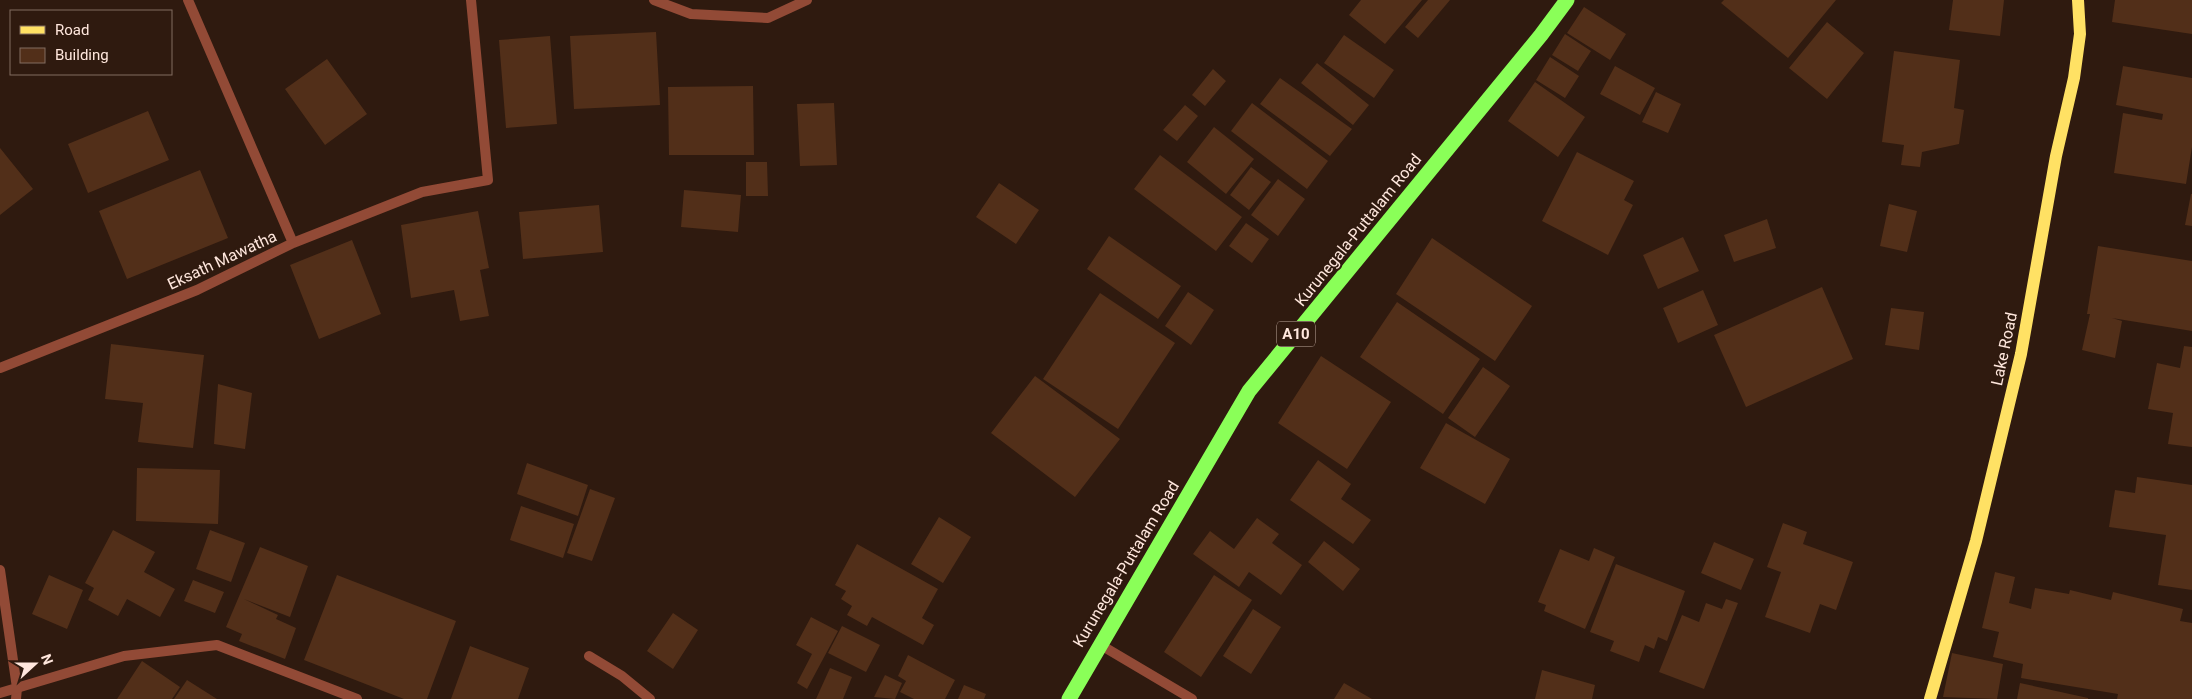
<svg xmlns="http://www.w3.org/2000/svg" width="2192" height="699" viewBox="0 0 2192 699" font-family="Roboto,sans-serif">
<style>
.building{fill:#522f19}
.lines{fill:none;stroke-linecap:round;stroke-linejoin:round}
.lane{stroke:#924a36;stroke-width:10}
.street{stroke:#924a36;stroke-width:10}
.primary{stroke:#ffe164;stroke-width:12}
.highway{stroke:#8aff58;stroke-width:15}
.labels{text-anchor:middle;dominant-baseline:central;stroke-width:4;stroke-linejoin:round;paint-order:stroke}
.shield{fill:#2f1a0f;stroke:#c1aa9f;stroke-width:1}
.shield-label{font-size:15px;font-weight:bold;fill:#ffe7dd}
.street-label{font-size:16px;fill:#ffe7dd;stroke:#2f1a0f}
</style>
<rect width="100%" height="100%" fill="#2f1a0f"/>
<path class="building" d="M1361,0H1422L1385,44L1349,15Z
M1428,0H1450L1418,38L1405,27Z
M1724,0H1836L1788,58L1721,3Z
M1953,0H2004L2000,36L1949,30Z
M2115,0H2192V34L2112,22Z
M1584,7L1626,34L1610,60L1567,33Z
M1827,22L1864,53L1827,99L1789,68Z
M656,32L660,105L574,109L570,36Z
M1565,34L1591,51L1578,71L1552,55Z
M1344,35L1394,70L1374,98L1324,63Z
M550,36L557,124L506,128L499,40Z
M1894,51L1960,60L1954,108L1964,110L1959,144L1922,152L1920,167L1901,165L1904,145L1882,142Z
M1550,57L1579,76L1565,98L1536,80Z
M327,59L367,114L325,145L285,89Z
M1317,63L1369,105L1353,125L1301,83Z
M1615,66L1655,88L1640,115L1600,94Z
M2123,66L2192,78V147L2186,184L2114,173L2123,113L2162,120L2163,114L2116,105Z
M1213,69L1226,81L1205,106L1192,95Z
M1280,78L1352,129L1330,156L1260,104Z
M1535,82L1585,117L1558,157L1508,121Z
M753,86L754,155H669L668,87Z
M1656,92L1681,104L1668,133L1642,122Z
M834,103L837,165L800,166L797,104Z
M1252,103L1328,161L1307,189L1231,131Z
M1185,105L1198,116L1177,141L1163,130Z
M148,111L169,160L88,193L68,144Z
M1214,127L1254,159L1226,194L1187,162Z
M0,148L33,189L0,215Z
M1577,152L1634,181L1624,200L1633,205L1608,255L1542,221Z
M1160,155L1242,217L1216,251L1134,189Z
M746,162H767L768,196H746Z
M1251,167L1271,182L1249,210L1230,195Z
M200,170L228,238L127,279L99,211Z
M1278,179L1305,199L1278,236L1251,215Z
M999,183L1039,210L1016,244L976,217Z
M684,190L741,195L738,232L681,227Z
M2191,194H2192V226L2185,225Z
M1889,204L1917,211L1907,252L1880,246Z
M599,205L603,252L523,259L519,212Z
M478,211L489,268L480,270L489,316L460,321L454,290L411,298L401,225Z
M1767,219L1776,248L1734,262L1724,235Z
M1246,223L1269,239L1252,263L1229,246Z
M1109,236L1181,286L1158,319L1087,269Z
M1683,237L1699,271L1658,289L1643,255Z
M1432,238L1532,306L1495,361L1396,294Z
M352,240L381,314L319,339L290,265Z
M2098,246L2192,261V331L2112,318L2122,321L2115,358L2082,350L2090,314H2087Z
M1822,287L1853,359L1746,407L1714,335Z
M1703,290L1718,325L1678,343L1663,308Z
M1188,292L1214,310L1191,345L1165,326Z
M1100,293L1175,343L1118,429L1043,379Z
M1397,302L1480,359L1443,414L1360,357Z
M1891,308L1924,312L1919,350L1885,345Z
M111,344L204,355L193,448L138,442L143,403L105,399Z
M2184,346L2192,347V447L2168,444L2173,413L2148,409L2157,363L2180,368Z
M1321,356L1391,402L1347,469L1278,423Z
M1483,367L1510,386L1475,437L1448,418Z
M1035,376L1120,439L1075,497L991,433Z
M218,384L252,393L245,449L214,444Z
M1446,423L1510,459L1485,504L1420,468Z
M1318,460L1351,484L1341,499L1371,520L1353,544L1290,500Z
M527,463L588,485L578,516L517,494Z
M137,468L220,470L218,524L136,521Z
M2137,477L2192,485V590L2158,585L2166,535L2109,527L2115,490L2135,493Z
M590,489L615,498L592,561L567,553Z
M521,506L574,524L563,558L510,540Z
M939,517L971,537L943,583L911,564Z
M1257,518L1279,534L1272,543L1302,565L1281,595L1249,572L1239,587L1193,554L1210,531L1234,549Z
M1783,523L1807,532L1803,544L1853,562L1836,610L1820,604L1810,633L1765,617L1781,572L1767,567Z
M113,530L155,552L144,572L175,589L160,617L127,599L118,616L88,600L94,588L85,583Z
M210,530L245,543L231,582L196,569Z
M1324,541L1360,569L1343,591L1308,562Z
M1714,542L1754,559L1741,590L1701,573Z
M857,544L938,589L922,618L934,625L923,645L872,617L867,626L847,615L852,606L841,599L846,591L835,585Z
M260,547L308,566L290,617L244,599L278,615L276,619L296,628L285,659L239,641L242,634L226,627Z
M1594,548L1615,557L1585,629L1544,611L1546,605L1538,602L1560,549L1589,561Z
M1616,564L1685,591L1667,641L1658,637L1654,649L1645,645L1639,662L1610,651L1614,641L1590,632Z
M1995,572L2015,577L2009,603L2031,609L2035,588L2069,594L2070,590L2111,600L2113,592L2183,609L2180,621L2192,623V699H2117L2118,694L2021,678L2023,664L1993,657L1999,632L1982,628Z
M49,575L83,590L67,629L32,614Z
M337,575L456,621L427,699H404L304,660Z
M1214,575L1252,600L1201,677L1164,652Z
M193,580L224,592L215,613L184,601Z
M1726,599L1738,603L1704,689L1659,672L1682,615L1699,622L1706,603L1722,609Z
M1253,609L1281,627L1251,674L1223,656Z
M673,613L698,630L673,669L647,651Z
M811,617L838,631L807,689L797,683L812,654L796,645Z
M842,626L880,645L866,672L828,653Z
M470,646L529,668L518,699H451Z
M1952,653L2003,664L1997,699L1943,697Z
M908,655L955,680L945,699H914L900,692L906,681L898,676Z
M142,661L180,687L172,699H117Z
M830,668L852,677L843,699H816Z
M1542,670L1595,685L1592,699H1535Z
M885,675L902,683L895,699L874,697Z
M187,680L217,699H174Z
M1344,683L1372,699H1334Z
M2020,683L2088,698V699H2017Z
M964,685L986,694L984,699H958Z"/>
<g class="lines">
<path class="lane" d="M16,699L17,688"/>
<path class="street" d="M654,0L691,14L768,18L807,0
M293,243L422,192L488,180L471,0
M0,368L197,290L293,243L188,0
M0,570L17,688
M1099,644L1192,699
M589,656L622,676L650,699
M0,693L124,656L217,645L357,699"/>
<path class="primary" d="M1930,699L1976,541L2021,354L2056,156L2074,78L2080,34L2078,0"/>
<path class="highway" d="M1069,699L1249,391L1541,35L1567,0"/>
</g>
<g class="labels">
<rect class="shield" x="1277" y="321.5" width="38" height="25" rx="4"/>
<g class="shield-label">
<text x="1296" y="334">A10</text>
</g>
<g class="street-label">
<text transform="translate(1358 230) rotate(-51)">Kurunegala-Puttalam Road</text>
<text transform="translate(222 260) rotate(-25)">Eksath Mawatha</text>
<text transform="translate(2004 349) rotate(-78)">Lake Road</text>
<text transform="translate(1126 564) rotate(-59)">Kurunegala-Puttalam Road</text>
</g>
</g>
<rect x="10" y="10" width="162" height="65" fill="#2f1a0f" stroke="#826c61"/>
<rect x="20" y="26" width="25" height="8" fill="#ffe164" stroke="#826c61"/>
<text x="55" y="35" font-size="15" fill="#ffe7dd">Road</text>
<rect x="20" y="48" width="25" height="15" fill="#522f19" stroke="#826c61"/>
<text x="55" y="60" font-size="15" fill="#ffe7dd">Building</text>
<g transform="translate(35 664) rotate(69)" stroke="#2f1a0f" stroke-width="4" paint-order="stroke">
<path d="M0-4L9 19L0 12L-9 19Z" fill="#ffe7dd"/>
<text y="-8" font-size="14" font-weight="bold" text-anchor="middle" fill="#ffe7dd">N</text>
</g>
</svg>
